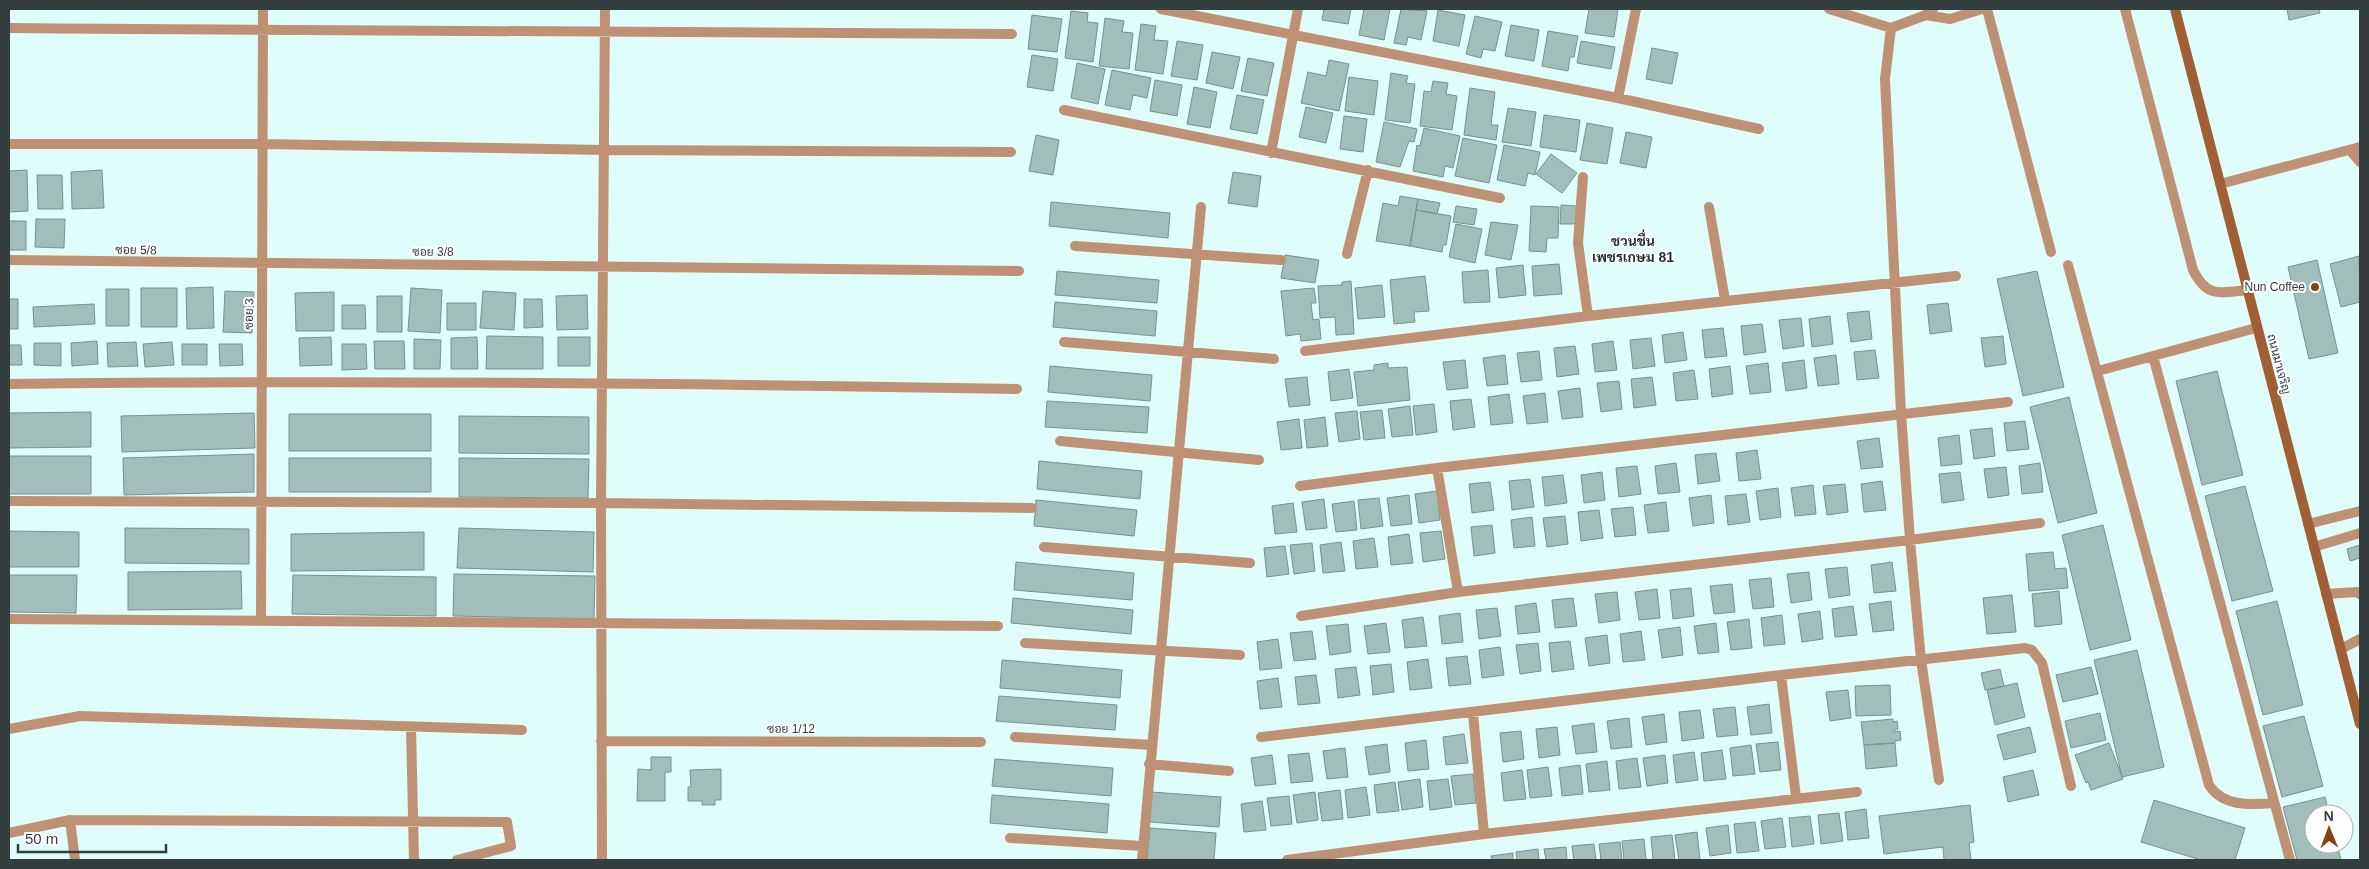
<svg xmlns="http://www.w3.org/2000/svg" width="2369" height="869" viewBox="0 0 2369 869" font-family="Helvetica,Sarabun,sans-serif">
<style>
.building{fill:#a1bebb;stroke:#76918e}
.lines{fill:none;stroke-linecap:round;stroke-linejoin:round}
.lane{stroke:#be9175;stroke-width:10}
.street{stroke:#be9175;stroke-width:10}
.secondary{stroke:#a05f34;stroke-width:10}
.poi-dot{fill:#854310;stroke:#fff;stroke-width:2}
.labels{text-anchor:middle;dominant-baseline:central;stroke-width:4;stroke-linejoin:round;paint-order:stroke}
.street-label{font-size:12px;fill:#333f3e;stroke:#fff}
.poi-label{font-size:12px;fill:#333f3e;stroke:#fff;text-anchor:end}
.neighbourhood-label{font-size:14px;font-weight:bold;fill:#1b3432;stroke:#fff}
</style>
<rect width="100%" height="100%" fill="#dffdfa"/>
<path class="building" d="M1324,9H1351L1348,24L1322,20Z
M1364,9H1390L1384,40L1359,35Z
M1401,9L1427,11L1421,40L1408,37L1406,45L1394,43Z
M1589,9H1618L1614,37L1585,33Z
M2287,9H2319L2320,13L2289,20Z
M1438,10L1465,15L1459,46L1433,41Z
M1071,11L1088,13L1087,22L1098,23L1093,62L1065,58Z
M1032,15L1062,19L1057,52L1028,49Z
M1475,16L1502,22L1495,51L1483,49L1481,58L1466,54Z
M1105,18L1124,21L1122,32L1133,33L1129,69L1099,66Z
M1141,24L1156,26L1154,40L1168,41L1163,74L1135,70Z
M1511,25L1539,30L1534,61L1505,56Z
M1548,31L1578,36L1574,57H1570L1568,71L1542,66Z
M1177,41L1203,45L1197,80L1171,76Z
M1581,41L1615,47L1611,69L1577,63Z
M1652,48L1678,53L1672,84L1646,79Z
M1212,52L1240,57L1233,89L1206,83Z
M1032,55L1058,59L1053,91L1027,87Z
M1248,58L1274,63L1267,96L1241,91Z
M1329,60L1349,64L1339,111L1301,103L1308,72L1326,76Z
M1077,63L1105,69L1098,104L1071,98Z
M1112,70L1151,78L1147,98L1133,95L1130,110L1105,105Z
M1391,73L1408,76L1406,83L1415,84L1410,123L1385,120Z
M1349,77L1378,81L1374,115L1345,111Z
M1155,80L1182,85L1177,116L1150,111Z
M1433,81L1448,83L1446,94L1457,96L1452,130L1420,126L1424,91L1431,92Z
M1194,87L1217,92L1210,128L1187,124Z
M1470,88L1495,92L1491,125H1498L1496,140L1464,135Z
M1237,95L1264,100L1257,134L1230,129Z
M1306,107L1333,113L1326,143L1299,137Z
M1508,108L1536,112L1531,146L1502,142Z
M1544,115L1580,120L1576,152L1540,147Z
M1344,116L1367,119L1363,152L1340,149Z
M1384,122L1417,129L1414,142L1409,141L1400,167L1376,162Z
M1587,123L1613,128L1607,164L1580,160Z
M1424,128L1460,136L1453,168L1445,166L1443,177L1413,171L1417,145L1420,146Z
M1626,132L1652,137L1646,168L1620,163Z
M1036,135L1059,140L1053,175L1029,171Z
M1463,138L1497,145L1489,183L1455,176Z
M1504,145L1540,152L1535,175L1528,173L1525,186L1497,180Z
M1551,154L1577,173L1562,193L1536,174Z
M27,170L28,211L9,212V171Z
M102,170L104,208L72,209L71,172Z
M1233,172L1261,176L1257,207L1228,203Z
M37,175H62L63,209H38Z
M1400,196L1418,199L1410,246L1376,241L1383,203L1398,206Z
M1418,199L1440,203L1437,214L1416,210Z
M1051,202L1170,213L1168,238L1049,226Z
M1561,205L1577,206L1576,224H1560Z
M1456,206L1477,209L1474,225L1453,222Z
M1531,206L1559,207L1558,238H1547L1546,252L1529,251Z
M1416,210L1451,216L1446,245H1443L1442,252L1410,246Z
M36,219H65L64,248L35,247Z
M9,221H26V250H9Z
M1491,222L1518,225L1511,260L1485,255Z
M1456,224L1482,229L1475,263L1449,257Z
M1285,255L1319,260L1315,283L1281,278Z
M2359,256L2360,302L2341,307L2330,264Z
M2317,260L2338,353L2309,359L2288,267Z
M1559,264L1562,294L1534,296L1532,266Z
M1523,265L1526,295L1499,298L1496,268Z
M1488,270L1490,302L1464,303L1462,272Z
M1057,271L1159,280L1157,303L1055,295Z
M2037,271L2064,387L2023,396L1997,279Z
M1425,276L1429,311L1414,312L1415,322L1394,324L1390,280Z
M1351,281L1354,334L1336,335L1335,317L1320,318L1318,286L1342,285V282Z
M1382,285L1385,317L1358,319L1355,288Z
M213,287L214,328L187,329L186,288Z
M141,288H177V327H141Z
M411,288L442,290L440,333L408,331Z
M1314,288L1316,303H1311L1313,320L1319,319L1321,339L1301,341L1300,334L1286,336L1281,291Z
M106,289H129V326H106Z
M225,291L254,292L252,333L223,332Z
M483,291L516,293L514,330L480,328Z
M334,292V331H296L295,293Z
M587,295L588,329L557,330L556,296Z
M377,296H402V332H377Z
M9,299H18V329H9Z
M524,299H542L543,327L524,328Z
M1055,302L1157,311L1155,336L1053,327Z
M447,303H476V330H447Z
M1948,303L1952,331L1930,334L1927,305Z
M94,304L95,324L34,327L33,307Z
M342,305H365L366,329H342Z
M1869,311L1872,339L1851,342L1847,313Z
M1830,316L1833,344L1812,347L1809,319Z
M1801,318L1804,346L1783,349L1779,320Z
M1762,324L1766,352L1744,355L1741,326Z
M1723,328L1727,356L1705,358L1702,330Z
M1683,332L1687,360L1665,363L1662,335Z
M487,336L543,337V369H486Z
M2003,336L2006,364L1985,367L1981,338Z
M331,337L332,365L300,366L299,338Z
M477,337L478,369H451V338Z
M558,337H590V366H558Z
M1651,338L1655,366L1633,369L1630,340Z
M414,339L441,340L440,369H414Z
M97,341L98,364L72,366L71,343Z
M374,341H404L405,369H375Z
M1613,341L1617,370L1595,372L1592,344Z
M136,342L138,366L108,367L107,343Z
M172,342L174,365L145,367L143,344Z
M34,343H61V366L34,365Z
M182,344H207V365H182Z
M219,344H242L243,365L220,366Z
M342,344H366L367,369L342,370Z
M9,345H21L22,365H9Z
M1575,346L1579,374L1557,377L1554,348Z
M1875,350L1879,378L1857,380L1854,352Z
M1539,351L1542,380L1521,382L1517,353Z
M1505,355L1508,384L1487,386L1483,358Z
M1836,355L1839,384L1818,386L1814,358Z
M1465,360L1468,388L1447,390L1443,362Z
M1804,360L1807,388L1786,391L1782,363Z
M1388,363V368L1407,367L1410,400L1358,406L1354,372L1374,370V365Z
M1768,363L1771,392L1750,394L1746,366Z
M1050,366L1152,375L1150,401L1048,392Z
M1730,366L1733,394L1712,397L1709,369Z
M1349,369L1353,398L1331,401L1328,372Z
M1694,370L1698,399L1676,401L1673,373Z
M2217,371L2243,475L2202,485L2176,381Z
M1307,377L1310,405L1289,407L1285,379Z
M1652,377L1656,405L1634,408L1631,379Z
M1619,381L1622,409L1601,412L1597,383Z
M1580,388L1583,417L1562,419L1558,391Z
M1545,393L1548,422L1527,424L1523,396Z
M1509,394L1513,423L1491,425L1488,397Z
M2069,397L2097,513L2058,523L2030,407Z
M1471,399L1475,427L1453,430L1450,401Z
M1047,401L1149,407L1147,433L1045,427Z
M1434,404L1437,432L1416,435L1413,406Z
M1410,406L1413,435L1392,437L1388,409Z
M1382,410L1385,438L1364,440L1360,412Z
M1357,411L1360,439L1339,442L1335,413Z
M91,412V447L9,448V413Z
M254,413L255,448L122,452L121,416Z
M289,414H431V451H289Z
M459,416L589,417V454L459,453Z
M1325,417L1328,446L1307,448L1304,420Z
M1299,419L1302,448L1281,450L1277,422Z
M2025,421L2029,449L2007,451L2004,423Z
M1992,428L1995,456L1974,459L1970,430Z
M1959,435L1962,464L1941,466L1938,438Z
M1879,438L1883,467L1861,469L1857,441Z
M1757,450L1761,479L1739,481L1736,453Z
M1716,453L1720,481L1698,484L1695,455Z
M254,454V492L124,495L123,458Z
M9,456H91V494H9Z
M289,458H431V492H289Z
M459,458L589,459L588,498L459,497Z
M1039,461L1142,471L1140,499L1037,489Z
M1676,463L1680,492L1658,494L1655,466Z
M2040,463L2043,492L2022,494L2019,466Z
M1637,466L1641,494L1619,497L1616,468Z
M2006,467L2009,495L1988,498L1984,469Z
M1602,472L1605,500L1584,503L1581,475Z
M1960,472L1964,500L1942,503L1939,474Z
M1563,475L1567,503L1545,506L1542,477Z
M1530,479L1534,507L1512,510L1509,481Z
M1882,481L1886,510L1864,512L1861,484Z
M1490,482L1494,510L1472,513L1469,484Z
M1845,484L1848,512L1827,515L1823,486Z
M1813,485L1816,514L1795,516L1791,488Z
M2245,486L2273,591L2232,601L2205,496Z
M1778,488L1781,517L1760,520L1756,491Z
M1437,491L1440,520L1419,523L1415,494Z
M1746,494L1750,522L1728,525L1725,496Z
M1409,495L1412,524L1391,526L1387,498Z
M1711,495L1714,523L1693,526L1689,498Z
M1379,498L1383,526L1361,529L1358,500Z
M1324,499L1327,528L1306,530L1302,502Z
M1036,500L1137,510L1134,536L1034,526Z
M1354,501L1357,530L1336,532L1332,504Z
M1666,502L1669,531L1648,533L1644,505Z
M1293,503L1297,532L1275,534L1272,506Z
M1633,507L1636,535L1615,537L1611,509Z
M1599,510L1603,538L1581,541L1578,512Z
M1565,516L1568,544L1547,547L1543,518Z
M1532,517L1535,546L1514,548L1511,520Z
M1492,525L1495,553L1474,556L1471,527Z
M2103,525L2131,640L2090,650L2062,535Z
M125,528L249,529V564L125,563Z
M459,528L594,532L593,572L457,568Z
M9,531L79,532V567H9Z
M1441,531L1445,559L1423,562L1420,533Z
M424,532V570L291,571V534Z
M1409,534L1413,563L1391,565L1388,537Z
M1374,538L1378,567L1356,569L1353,541Z
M1341,542L1345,571L1323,573L1320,545Z
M1312,543L1315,571L1294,574L1290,545Z
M2360,545V558L2350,561L2347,549Z
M1285,546L1289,574L1267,577L1264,548Z
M2053,552L2055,569L2066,568L2068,588L2029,591L2026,554Z
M1016,562L1134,573L1132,600L1014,590Z
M1892,562L1896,591L1874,593L1871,565Z
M1847,567L1850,595L1829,598L1825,569Z
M241,571L242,609L128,610V572Z
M1809,572L1812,600L1791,603L1787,574Z
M454,574L595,576L594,619L453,616Z
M9,575H77L76,613L9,612Z
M293,575L436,577V616L292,614Z
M1771,578L1774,607L1753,609L1749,580Z
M1732,584L1735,612L1714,614L1710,586Z
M1691,588L1694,616L1673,619L1670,590Z
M1657,589L1660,618L1639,620L1635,592Z
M2059,591L2062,624L2035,627L2032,594Z
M1617,592L1620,620L1599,623L1595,594Z
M2012,595L2016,632L1987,634L1983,598Z
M1013,598L1133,610L1131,634L1011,623Z
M1573,598L1577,626L1555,628L1552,600Z
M1891,601L1894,630L1873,632L1869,604Z
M2277,601L2303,705L2263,715L2236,611Z
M1536,603L1540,632L1518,634L1515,606Z
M1853,606L1857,635L1835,637L1832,609Z
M1497,608L1501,636L1479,639L1476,610Z
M1820,611L1823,639L1802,642L1798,614Z
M1460,613L1463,642L1442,644L1439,616Z
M1782,615L1785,644L1764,646L1761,618Z
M1423,617L1427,646L1405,648L1402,620Z
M1749,619L1752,648L1731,650L1727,622Z
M1386,623L1390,652L1368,654L1364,626Z
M1716,623L1719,652L1698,654L1694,626Z
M1348,624L1351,652L1330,655L1326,626Z
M1680,627L1683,655L1662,658L1658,630Z
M1312,631L1316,659L1294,661L1290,633Z
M1641,631L1645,660L1623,662L1620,634Z
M1607,635L1610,663L1589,666L1585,638Z
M1278,639L1282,668L1260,670L1257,642Z
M1570,641L1574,669L1552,672L1549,643Z
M1538,643L1541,671L1520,674L1516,645Z
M1500,647L1504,675L1482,678L1479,650Z
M2137,650L2164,767L2122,777L2094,660Z
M1467,656L1471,684L1449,686L1446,658Z
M1428,659L1432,688L1410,690L1407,662Z
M1002,660L1122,670L1120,698L1000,688Z
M1391,664L1394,692L1373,695L1370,666Z
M1356,667L1360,695L1338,698L1335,669Z
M2091,667L2098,694L2063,702L2056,675Z
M2000,669L2004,686L1985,690L1981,673Z
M1316,675L1320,703L1298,705L1295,677Z
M1278,678L1282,707L1260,709L1257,681Z
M2017,683L2025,717L1995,725L1987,690Z
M1890,685L1891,715L1856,716L1855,686Z
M1848,690L1851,718L1830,721L1826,692Z
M999,696L1117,705L1115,730L996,721Z
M1769,704L1772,733L1751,735L1747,707Z
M1735,707L1738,735L1717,737L1713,709Z
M1700,710L1704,738L1682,741L1679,712Z
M2100,713L2106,740L2071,748L2065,721Z
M1664,714L1667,742L1646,745L1642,717Z
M2304,716L2323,786L2282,797L2263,726Z
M1629,718L1632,747L1611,749L1607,721Z
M1893,719V722L1897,721L1898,729L1894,730V732L1900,731L1901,740L1895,741V743L1864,745L1861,722Z
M1594,723L1597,752L1576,754L1572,726Z
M1557,727L1560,755L1539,758L1536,729Z
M2030,727L2036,752L2004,760L1997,735Z
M1521,731L1524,759L1503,762L1500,733Z
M1464,734L1468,763L1446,765L1443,737Z
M1426,740L1429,769L1408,771L1405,743Z
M1778,742L1781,770L1760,772L1756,744Z
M1895,743L1897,766L1866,769L1864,745Z
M2109,743L2123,779L2091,790L2088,782L2086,783L2075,755Z
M1387,744L1390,772L1369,775L1365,747Z
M1751,745L1755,774L1733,776L1730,748Z
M1345,748L1348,777L1327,779L1323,751Z
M1722,750L1726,779L1704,781L1701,753Z
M1694,752L1698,780L1676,783L1673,755Z
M1309,753L1313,781L1291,783L1288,755Z
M1272,755L1276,784L1255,786L1251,758Z
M1665,755L1668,783L1647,786L1643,758Z
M651,757H671V772H665V801H637L638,769L651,770Z
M1637,758L1641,787L1619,789L1616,761Z
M995,759L1113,768L1111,796L992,786Z
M1607,761L1610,790L1589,792L1586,764Z
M1580,765L1583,794L1562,796L1559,768Z
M1548,767L1552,796L1530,798L1527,770Z
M721,769V800H715V805H702V801H688V787H691L690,770Z
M1522,770L1526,799L1504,801L1501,773Z
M2033,770L2039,795L2008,802L2003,777Z
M1473,774L1476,803L1455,805L1451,776Z
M1420,779L1423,807L1402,810L1398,782Z
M1448,779L1452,807L1430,810L1427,781Z
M1395,782L1399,811L1377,813L1374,785Z
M1366,787L1370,815L1348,818L1345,790Z
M1340,790L1343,819L1322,821L1318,793Z
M1151,792L1221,797L1219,827L1149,822Z
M1315,792L1318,820L1297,823L1293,795Z
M992,795L1109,804L1107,833L990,823Z
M1289,796L1292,824L1271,826L1267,798Z
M2325,797L2329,814H2314V844H2337L2341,860H2297L2283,807Z
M2154,800L2245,828L2235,860H2201L2141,842Z
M1262,801L1266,830L1244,832L1241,804Z
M1970,805L1974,842L1969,843L1971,860H1944L1943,847L1884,854L1879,816Z
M1866,809L1869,838L1848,840L1845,812Z
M1839,813L1843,841L1821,844L1818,815Z
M1810,816L1814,844L1792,847L1789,818Z
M1782,818L1786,847L1765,849L1761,821Z
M1755,822L1759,851L1737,853L1734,824Z
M1728,825L1731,853L1710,856L1706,828Z
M1150,828L1216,833L1214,860H1147Z
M1697,832L1700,860H1679L1675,835Z
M1672,835L1675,860H1653L1651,837Z
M1644,839L1646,860H1624L1622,841Z
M1620,842L1622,860H1601L1599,844Z
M1594,844L1596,860H1574L1572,846Z
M1566,847L1567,860H1546L1544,849Z
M1538,849L1539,860H1517L1516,852Z
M1513,853V860H1492L1491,856Z"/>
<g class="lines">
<path class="lane" d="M2350,150L2360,162
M2220,184L2360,147
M2308,524L2360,511
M2314,547L2360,533
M2326,594L2357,592L2360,594
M2341,649L2360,639"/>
<path class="street" d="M1161,9L1618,98L1759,129
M1829,9L1891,28L1926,15L1933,9
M1987,9L2051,252
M2125,9L2193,270C2207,298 2219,293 2247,290
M1926,15L1950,19L1982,9
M9,28C343,32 677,31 1012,34
M1891,28L1885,79L1901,413L1910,540L1921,660L1939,780
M1618,98L1636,9
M1064,110L1500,198
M9,144H262L604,150L1011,152
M1271,153L1298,9
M1583,177L1578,243L1588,316
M1709,207L1725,300
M1075,246L1281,260
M1347,254L1368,170
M9,260L1019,271
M2068,265L2209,785C2223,807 2251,805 2274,803
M1064,342L1274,359
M1305,351L1588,316L1956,276
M2153,356L2290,860
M2098,371L2256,328
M9,384C345,380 681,383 1017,389
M1060,441L1259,460
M1437,468L1458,592
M1300,486L1437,468L2008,402
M9,501L601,503L1032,508
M1044,547L1250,563
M1301,616L1458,592L1910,540L2040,523
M9,619L998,626
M261,620L263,9
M1025,643L1240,655
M1781,675L1796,797
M1473,713L1484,834
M411,727L414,860
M9,729L80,716L522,730
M1015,737L1152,745
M1261,737L1781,675L2025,648L2032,650L2042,663L2071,786
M601,741L981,742
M1149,764L1229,771
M70,820L75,860
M9,833L70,820L507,822L511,846L457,860
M1010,838L1142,846
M602,860L601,503L605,9
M1142,860L1201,207
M1287,860L1484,834L1857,792"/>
<path class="secondary" d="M2175,9L2360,724"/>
</g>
<circle class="poi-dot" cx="2315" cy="287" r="5"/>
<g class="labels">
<g class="street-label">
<text transform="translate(136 250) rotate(1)">ซอย 5/8</text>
<text x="433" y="252">ซอย 3/8</text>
<text transform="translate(249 314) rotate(-89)">ซอย 3</text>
<text transform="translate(2279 364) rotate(75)">ถนนมาเจริญ</text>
<text x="791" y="729">ซอย 1/12</text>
</g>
<g class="poi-label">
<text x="2305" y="287">Nun Coffee</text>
</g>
<g class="neighbourhood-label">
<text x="1633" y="241">ชวนชื่น<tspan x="1633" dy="16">เพชรเกษม 81</tspan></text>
</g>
</g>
<rect width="2369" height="869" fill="none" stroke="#333f3e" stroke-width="20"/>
<g transform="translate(2329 829) rotate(359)"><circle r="24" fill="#ffffff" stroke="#adb2b2"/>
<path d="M0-4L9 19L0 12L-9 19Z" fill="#854310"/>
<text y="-8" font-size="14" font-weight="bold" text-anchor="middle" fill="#333f3e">N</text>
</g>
<path d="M18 844v8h148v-8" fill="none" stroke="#333f3e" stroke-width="2.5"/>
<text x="25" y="844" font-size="15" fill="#333f3e" stroke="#ffffff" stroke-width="4" paint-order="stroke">50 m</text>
</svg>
